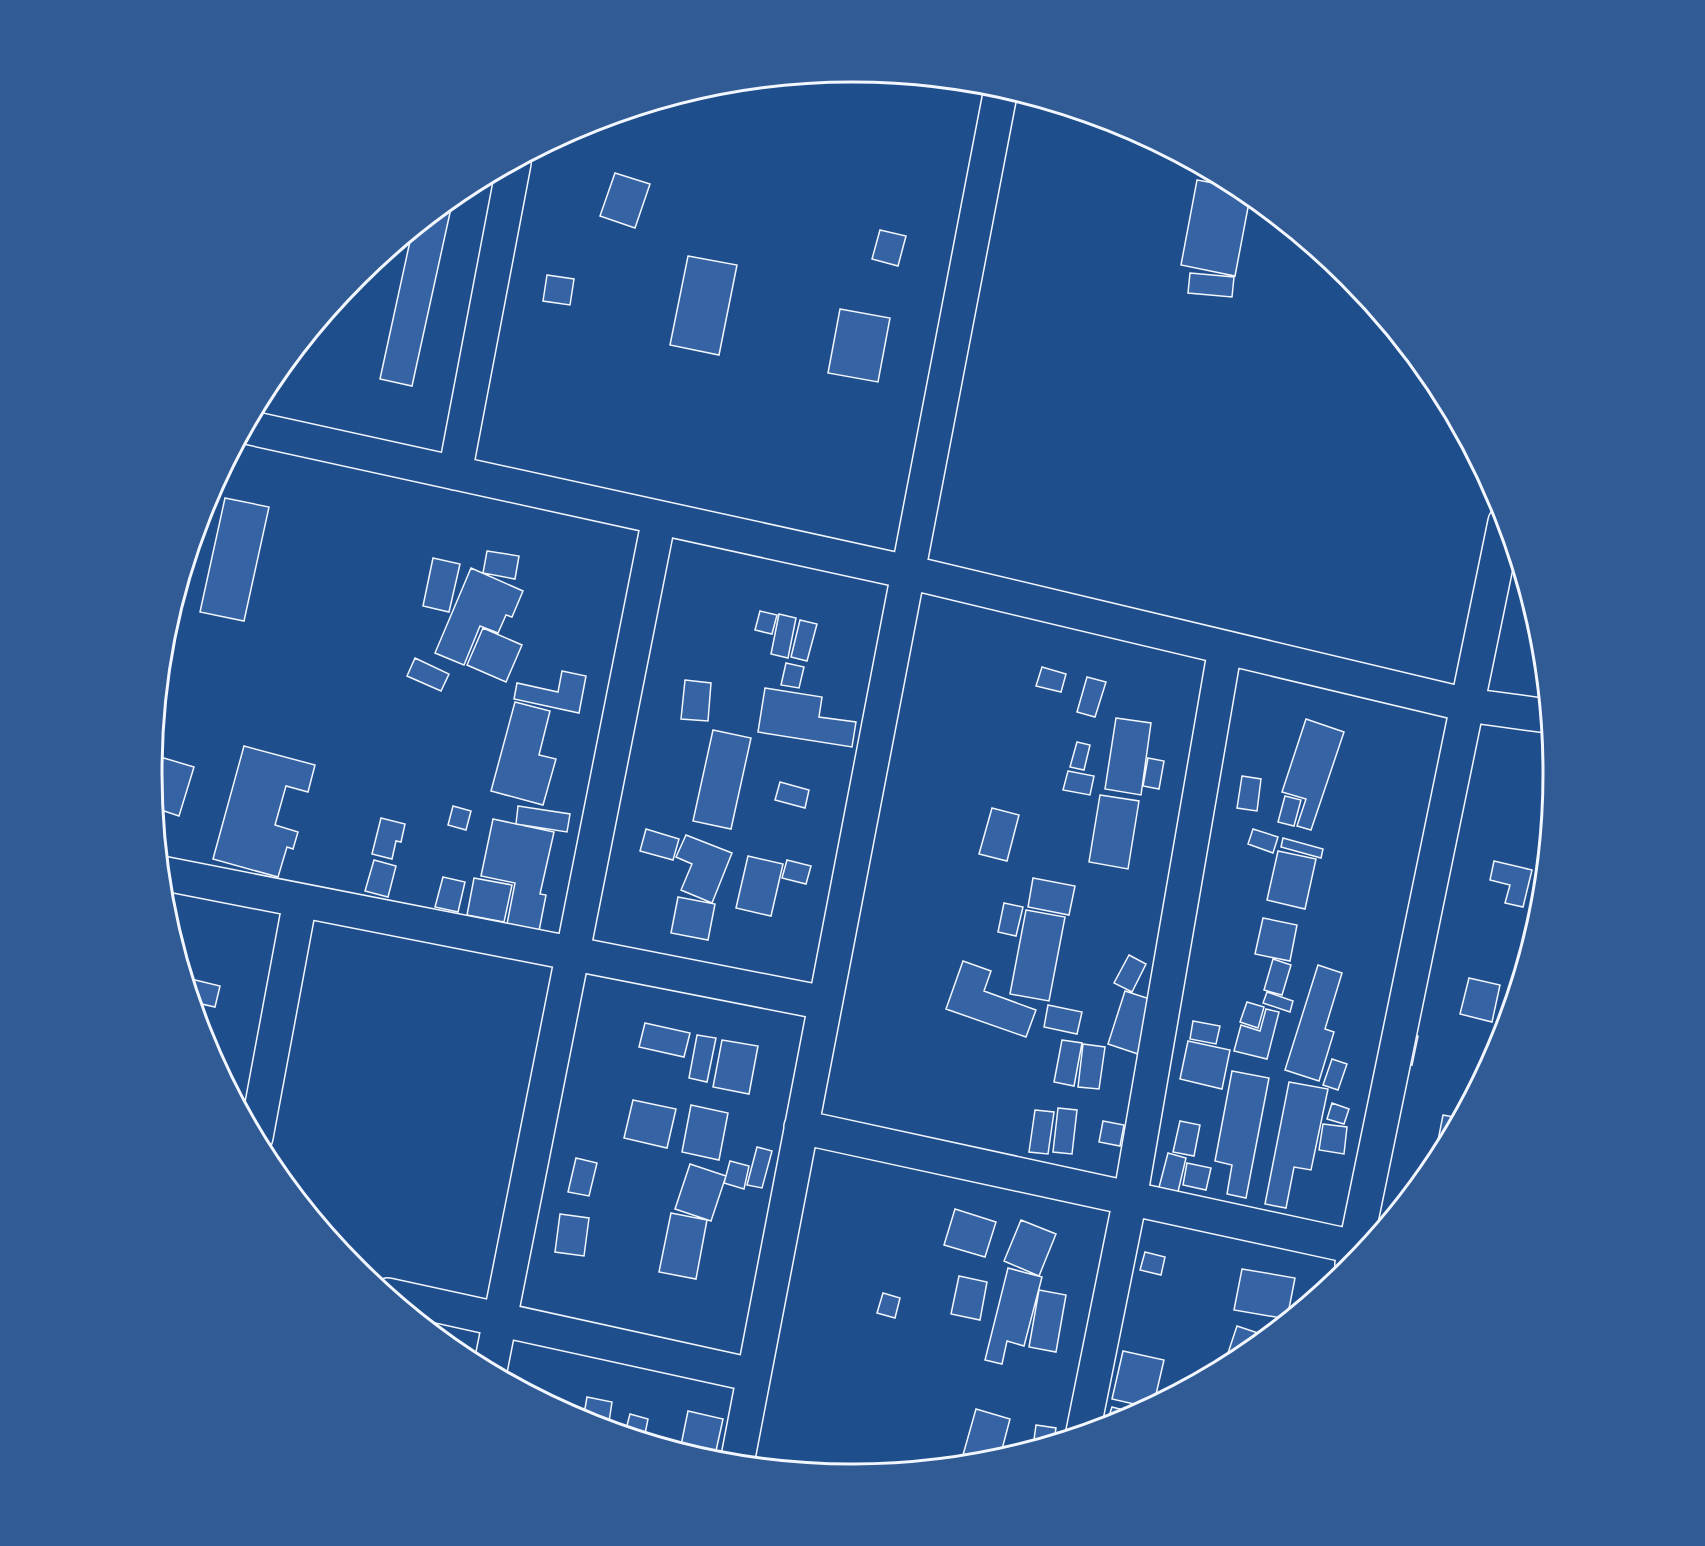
<svg xmlns="http://www.w3.org/2000/svg" width="1705" height="1546" viewBox="0 0 1705 1546" font-family="Mulish,sans-serif">
<style>
.building{fill:#3563a3;stroke:#f2f6ff;stroke-width:1.5}
.lines{fill:none;stroke-linecap:round;stroke-linejoin:round}
.minor-casing{stroke:#f2f6ff;stroke-width:36}
.minor{stroke:#1f4e8c;stroke-width:33}
.rim{fill:none;stroke:#f2f6ff;stroke-width:3}
</style>
<rect width="100%" height="100%" fill="#1f4e8c"/>
<path class="building" d="M615,173L650,184L635,228L600,216Z
M1197,180L1236,187L1250,197L1235,276L1181,265Z
M453,199L412,386L380,379L412,232Z
M880,230L906,236L898,266L872,259Z
M688,256L737,265L719,355L670,345Z
M1190,273L1234,277L1232,297L1188,293Z
M547,275L574,279L570,305L543,301Z
M840,309L890,318L878,382L828,373Z
M225,498L269,507L244,621L200,612Z
M487,551L519,556L515,579L483,573Z
M433,558L460,564L449,612L423,606Z
M471,568L523,591L512,617L506,615L498,633L480,626L464,665L435,653Z
M760,611L777,615L772,634L755,630Z
M779,614L796,618L788,658L771,654Z
M800,620L817,624L807,661L791,657Z
M483,628L522,645L506,682L467,665Z
M415,658L449,674L441,691L407,676Z
M786,663L804,667L799,688L781,685Z
M1042,667L1066,674L1061,692L1036,686Z
M562,671L586,676L579,713L514,699L517,683L558,692Z
M1087,677L1106,682L1095,717L1077,712Z
M685,680L711,683L708,721L681,719Z
M765,688L822,697L819,717L856,722L852,747L758,732Z
M515,702L550,711L539,755L556,759L543,805L491,791Z
M1116,718L1151,723L1141,795L1105,789Z
M1306,719L1344,732L1311,830L1297,826L1306,799L1282,792Z
M713,730L751,738L731,829L693,821Z
M1077,742L1090,745L1084,770L1070,767Z
M244,746L315,765L308,792L286,786L275,825L298,832L293,849L287,847L278,877L213,859Z
M157,756L194,767L179,816L155,808L152,774Z
M1148,758L1164,761L1159,789L1143,786Z
M1068,771L1094,776L1090,795L1063,790Z
M1242,776L1261,779L1257,811L1237,808Z
M780,782L809,790L805,808L775,800Z
M1100,795L1139,801L1128,869L1089,862Z
M1285,796L1301,800L1294,826L1278,822Z
M453,806L471,811L466,830L448,825Z
M518,806L570,814L567,832L516,824Z
M992,808L1019,815L1007,861L979,854Z
M381,818L405,824L401,842L396,841L392,859L372,854Z
M493,819L554,832L540,894L546,895L539,931L507,924L515,883L481,876Z
M646,829L679,839L673,860L640,851Z
M1253,829L1278,837L1273,853L1248,844Z
M686,835L732,853L712,903L681,890L692,864L676,857Z
M1283,838L1323,849L1321,858L1281,847Z
M1278,851L1316,859L1305,909L1267,900Z
M748,856L783,864L771,916L736,908Z
M374,860L396,866L388,897L365,891Z
M787,860L811,866L806,884L782,878Z
M1494,861L1532,870L1523,907L1505,903L1510,885L1490,880Z
M443,877L465,882L458,912L435,907Z
M474,878L512,885L504,922L467,915Z
M1033,878L1075,886L1069,915L1028,907Z
M678,897L715,904L708,940L671,933Z
M1004,903L1023,907L1016,936L998,932Z
M1026,910L1065,917L1049,1001L1010,994Z
M1263,918L1297,925L1290,961L1255,954Z
M1529,924L1535,926L1516,989Z
M1129,955L1146,964L1132,992L1114,983Z
M1273,959L1291,965L1282,995L1264,990Z
M963,961L991,971L984,991L1036,1010L1026,1037L946,1009Z
M1318,965L1342,973L1325,1029L1334,1032L1319,1081L1285,1070Z
M187,978L220,986L215,1007L193,1002Z
M1469,978L1500,985L1492,1022L1460,1014Z
M1125,991L1156,1001L1138,1054L1108,1044Z
M1267,992L1293,1001L1290,1012L1263,1003Z
M1247,1002L1264,1007L1258,1028L1240,1022Z
M1048,1005L1082,1012L1077,1034L1044,1027Z
M1266,1009L1279,1012L1267,1059L1234,1051L1241,1025L1260,1031Z
M1193,1021L1220,1026L1216,1044L1190,1039Z
M645,1023L690,1033L684,1057L639,1047Z
M1405,1034L1418,1036L1412,1065L1400,1062Z
M697,1035L716,1038L707,1082L689,1078Z
M722,1040L758,1046L749,1094L713,1087Z
M1062,1040L1082,1043L1074,1086L1054,1082Z
M1188,1041L1230,1050L1222,1089L1180,1079Z
M1083,1044L1105,1047L1099,1089L1078,1087Z
M1332,1059L1347,1064L1338,1090L1323,1085Z
M1232,1071L1269,1078L1246,1198L1227,1194L1232,1165L1215,1161Z
M1289,1082L1328,1089L1311,1170L1294,1167L1286,1208L1265,1204Z
M633,1100L676,1109L667,1148L624,1138Z
M1332,1103L1349,1109L1344,1124L1327,1119Z
M691,1105L728,1113L719,1160L682,1152Z
M1058,1108L1077,1110L1072,1154L1053,1152Z
M1035,1110L1054,1112L1048,1154L1029,1152Z
M1443,1115L1459,1118L1433,1166Z
M1103,1121L1124,1125L1120,1146L1099,1142Z
M1180,1121L1200,1125L1194,1156L1173,1152Z
M1323,1124L1347,1127L1344,1154L1319,1150Z
M757,1147L772,1151L762,1188L747,1185Z
M1168,1153L1186,1158L1176,1200L1157,1195Z
M576,1158L597,1163L589,1196L568,1192Z
M730,1161L749,1166L744,1189L724,1183Z
M1187,1163L1211,1168L1206,1190L1183,1185Z
M690,1164L726,1176L711,1221L675,1209Z
M955,1209L996,1222L985,1257L944,1245Z
M671,1213L707,1220L696,1279L659,1272Z
M560,1214L589,1218L584,1256L555,1252Z
M1021,1220L1056,1234L1039,1276L1004,1261Z
M1145,1252L1165,1257L1161,1275L1140,1270Z
M1008,1268L1042,1277L1024,1346L1007,1341L1002,1364L985,1360Z
M1242,1269L1295,1278L1287,1319L1234,1310Z
M959,1276L987,1282L980,1320L951,1314Z
M1039,1290L1066,1295L1056,1352L1029,1347Z
M883,1293L900,1298L895,1318L877,1313Z
M1237,1326L1267,1336L1242,1356L1224,1365Z
M1123,1351L1164,1360L1154,1403L1147,1407L1112,1399Z
M587,1397L612,1402L608,1428L583,1420Z
M1112,1407L1135,1413L1120,1421L1106,1425Z
M976,1409L1010,1419L1000,1457L986,1461L963,1455Z
M688,1411L723,1419L714,1460L680,1450Z
M630,1414L648,1419L644,1439L625,1433Z
M1036,1425L1056,1428L1054,1441L1033,1447Z"/>
<g class="lines">
<defs>
<path id="minor" d="M246,427L908,572L1467,705L1548,716
M455,473L514,163
M161,873L825,1003
M801,1127L1364,1249
M256,1137L300,901
M1352,1264L1505,522
M388,1295L753,1375
M490,1370L659,518
M1083,1432L1130,1199L1225,648
M737,1463L1001,89"/>
</defs>
<use href="#minor" class="minor-casing"/>
<use href="#minor" class="minor"/>
</g>
<path d="M0 0H1705V1546H0ZM852 82H853A690 690 0 0 1 1543 772V774A690 690 0 0 1 853 1464H852A690 690 0 0 1 162 774V772A690 690 0 0 1 852 82Z" fill="#305b95" fill-rule="evenodd"/>
<path class="rim" d="M852 82H853A690 690 0 0 1 1543 772V774A690 690 0 0 1 853 1464H852A690 690 0 0 1 162 774V772A690 690 0 0 1 852 82Z"/>
</svg>
